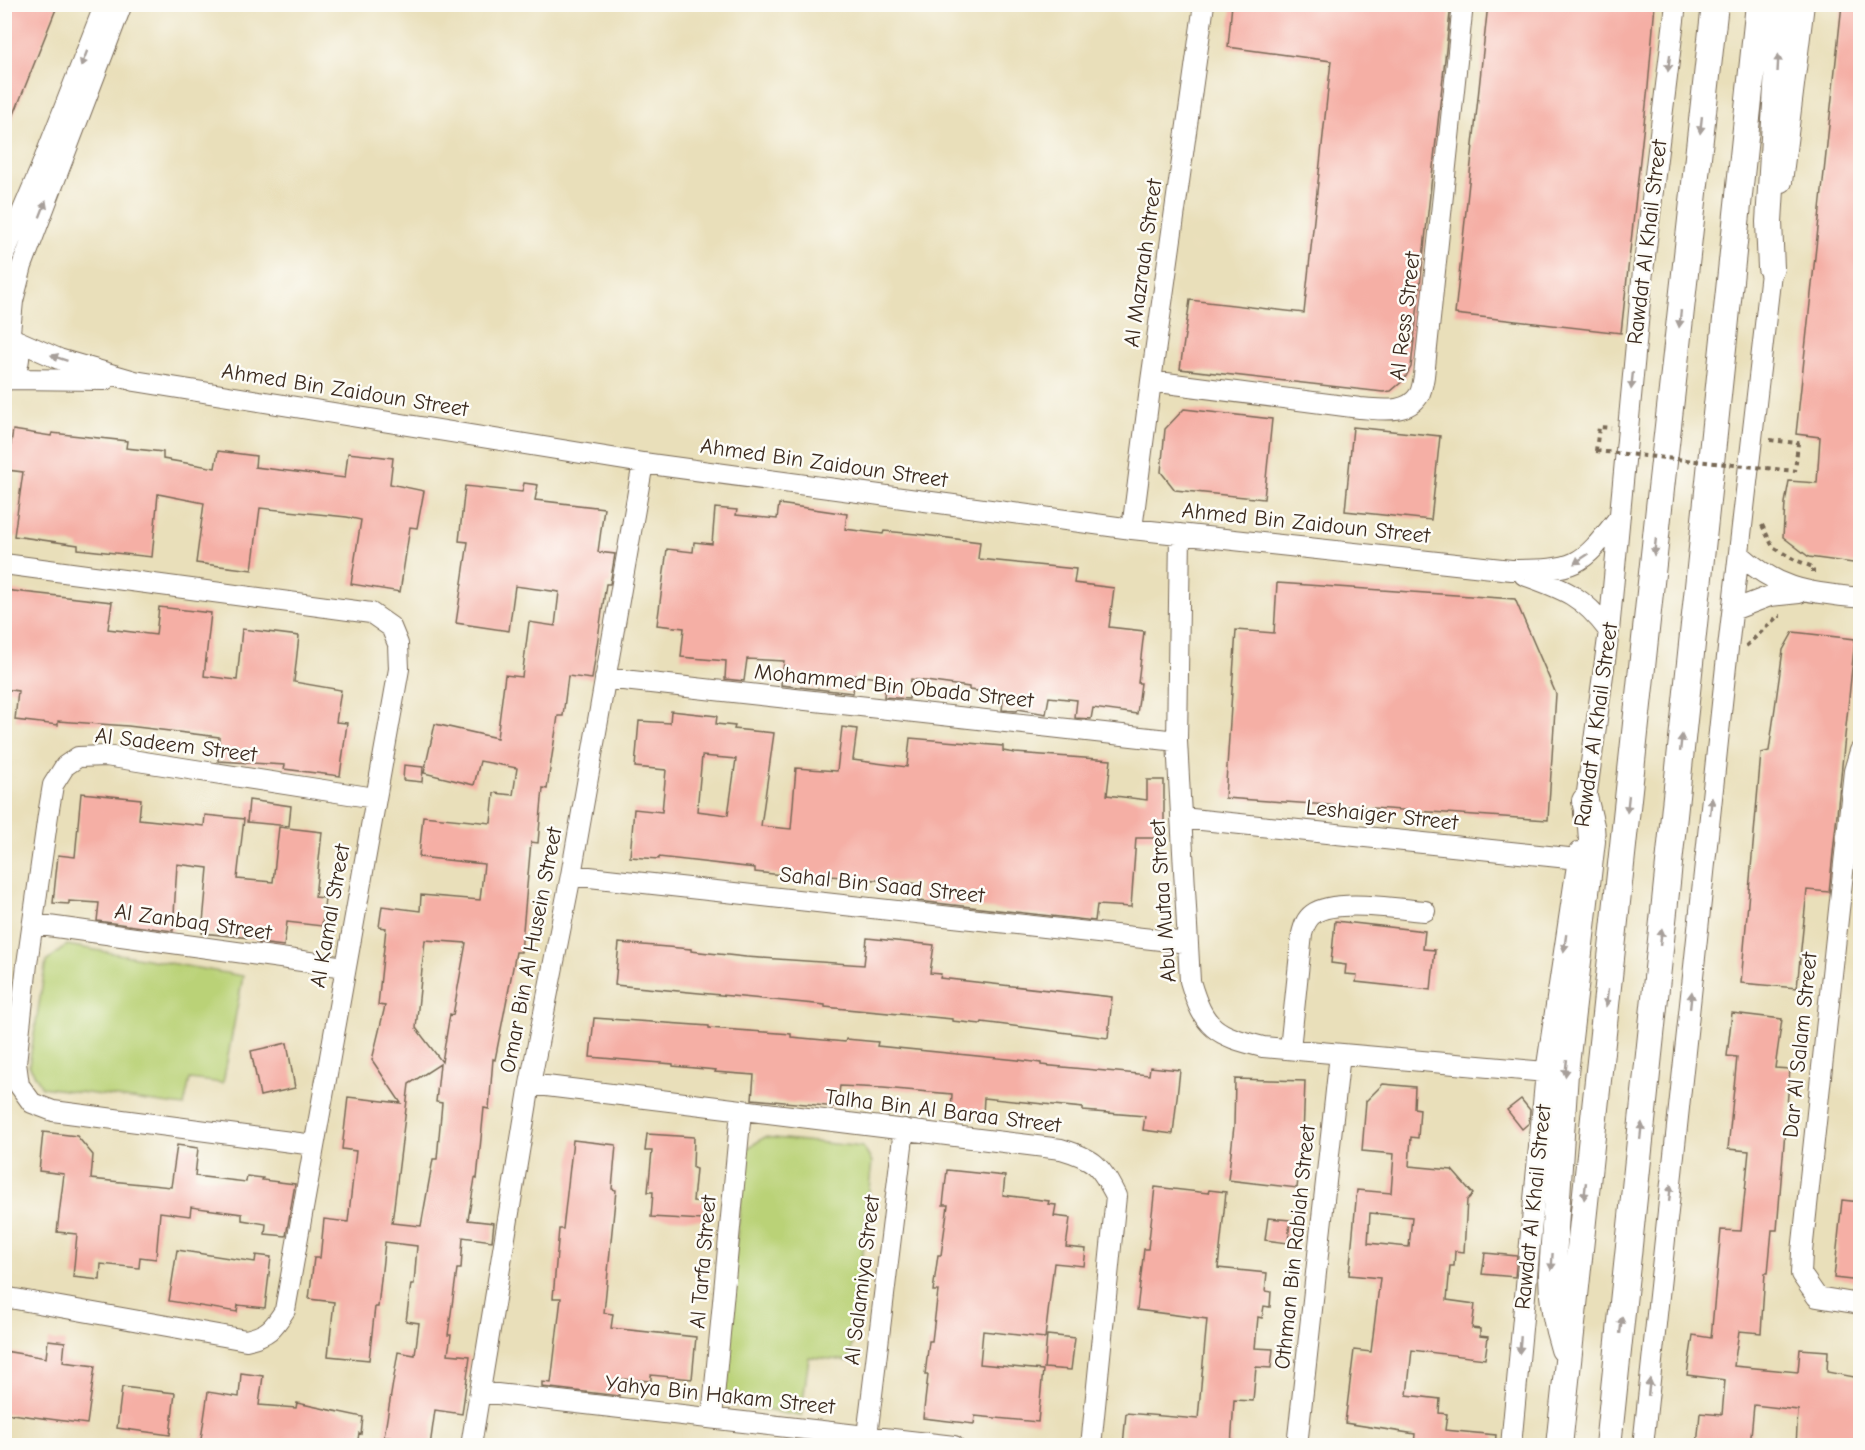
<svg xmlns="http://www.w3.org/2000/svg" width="1865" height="1450" viewBox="0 0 1865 1450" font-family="'Comic Neue',sans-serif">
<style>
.green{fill:#bad277;stroke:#7a7e4a;stroke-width:1.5}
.building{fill:#f5afa5;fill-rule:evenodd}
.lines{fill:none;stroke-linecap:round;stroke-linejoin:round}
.minor-casing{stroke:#786955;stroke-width:22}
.major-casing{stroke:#786955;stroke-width:28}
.path{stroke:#786955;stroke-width:4;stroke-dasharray:4.5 4.5;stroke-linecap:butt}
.minor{stroke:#fff;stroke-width:20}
.major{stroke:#fff;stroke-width:26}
.path-bridge{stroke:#786955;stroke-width:4;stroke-dasharray:4.5 4.5;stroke-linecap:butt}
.oneway{fill:#a79f9a}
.labels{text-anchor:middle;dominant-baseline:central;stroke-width:5;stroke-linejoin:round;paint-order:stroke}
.street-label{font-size:22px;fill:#3b2a1e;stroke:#fdfcf7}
</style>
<rect width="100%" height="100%" fill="#fdfcf7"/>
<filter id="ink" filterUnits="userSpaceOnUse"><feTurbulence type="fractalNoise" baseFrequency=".0167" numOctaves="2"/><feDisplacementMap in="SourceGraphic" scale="12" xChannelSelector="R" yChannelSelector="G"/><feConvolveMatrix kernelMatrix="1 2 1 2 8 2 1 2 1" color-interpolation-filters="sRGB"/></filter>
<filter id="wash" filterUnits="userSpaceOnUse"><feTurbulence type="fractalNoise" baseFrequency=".008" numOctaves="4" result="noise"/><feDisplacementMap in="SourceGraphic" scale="24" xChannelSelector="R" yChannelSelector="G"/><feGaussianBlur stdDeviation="1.35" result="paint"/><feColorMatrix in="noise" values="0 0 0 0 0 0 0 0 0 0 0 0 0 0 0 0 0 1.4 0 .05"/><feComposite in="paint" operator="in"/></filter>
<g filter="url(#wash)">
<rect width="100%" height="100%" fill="#e9dfba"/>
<path class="green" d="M67,945L243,976L223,1083L190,1079L184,1106L42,1087L29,1065L46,962Z
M765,1137L863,1147L872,1162L850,1361L809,1357L801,1416L733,1405L721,1389L746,1149Z"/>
<g id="blocks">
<path class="building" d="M4,4H58L5,137H4Z
M1232,4H1451L1411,367L1404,380L1391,391L1383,392L1180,369L1190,300L1304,313L1331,61L1228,47Z
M1488,4H1655L1648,87L1621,333L1455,314Z
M1842,4H1860V564L1809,557L1783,537L1785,503L1789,481L1817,483L1820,437L1796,434Z
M1184,409L1272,419L1264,499L1175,490L1161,472L1165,429Z
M1353,427L1440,436L1431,520L1345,511Z
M13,430L51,436L52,433L127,441L126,448L163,452V459L215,468L218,451L256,456L255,467L345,478L348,453L393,458L390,484L424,491L417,528L410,527L400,592L351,584L361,520L347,517L260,508L252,570L196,563L204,503L158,494L152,557L78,549V545L14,536L23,472L7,470Z
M524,483L538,485L535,500L604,508L598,552L615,554L610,584H606L592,679L568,676L563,716H558L547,789L543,788L538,843L531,842L521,952H516L495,1060L493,1059L489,1109L484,1108L477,1179L475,1178L468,1220L494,1223L492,1241L463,1237L461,1269H457L448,1335H451L448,1354L470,1356L462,1414L435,1410L430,1446H396L397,1438L384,1437L398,1352L415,1355L419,1323L406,1321L411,1284H414L417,1246L385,1242L378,1307H375L369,1360L328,1356L334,1302L309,1299L314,1258H320L324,1219L348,1222L356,1151L342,1149L348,1097L401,1103L372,1060L385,1006L378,1005L386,928L379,927L382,906L420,911L421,895L480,900L484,864L419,857L423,816L491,823L494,793L513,795L517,768L480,761L474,785L424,773L435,724L497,738L505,675L522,677L529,622L555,626L559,592L515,586L509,631L456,623L468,542L459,541L465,486L522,492ZM425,940L466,943L453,1015L450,1014L442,1062L416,1028ZM440,1064L436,1102L442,1103L437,1159H433L421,1226L392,1223L409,1084Z
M779,504L847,514L845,529L883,534L884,531L916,534L980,542L978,559L1076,569L1074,583L1114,588L1109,627L1144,631L1138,683H1141L1137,714L1093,708L1091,719L1075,718L1077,700L1049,697L1046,714L1018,709L1017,711L1002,710L1004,694L969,690V687L911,679L909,699L884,697L886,679L855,675L853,693L781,685L784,661L747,659L744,681L725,679L726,661L681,657L684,628L657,625L667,549L693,552L694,542L712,544L715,508L737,510L736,515L777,519Z
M1277,583L1515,599L1556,694L1548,820L1225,798L1236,630L1274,633Z
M4,590L112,602L108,629L156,635L159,607L211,613L204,676L237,680L242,629L299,636L294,682L341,690L336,722L347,723L340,776L284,769L285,765L218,761L219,737L128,726L58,721V725L15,720L18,691L4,689Z
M1793,632L1855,639L1829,892L1807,890L1797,988L1741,983L1761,753L1769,751L1783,650Z
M671,711L717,716L716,724L735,726L734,729L774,733L761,826L791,829L796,768L837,771L842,727L857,729L853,760L907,767L910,738L1003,746V751L1015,753L1111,760L1107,795L1147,800V780H1164V838H1136L1131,907L1097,905L1095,921L918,901L920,884L831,876V879L800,877L755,872V868L659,857V859L630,857L634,809L662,812L666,770L635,767L639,721L670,723ZM702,756L736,759L728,815L697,811Z
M404,765L423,767L422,782L403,780Z
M81,793L141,799L139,819L204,826L205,815L244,819L237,879L273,882L279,827L322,832L315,897L325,898L322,926L287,922L284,946L259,943L260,939L202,933L208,868L177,864L173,931L97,921L99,903L69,901V904L53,903L58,855L75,857Z
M249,800L291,806L289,826L247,822Z
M1335,921L1425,931L1423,949L1435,950L1431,990L1356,982L1357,975L1345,974L1346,965L1331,963Z
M867,938L934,945L930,973L941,974L940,978L1112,997L1108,1038L982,1022L981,1024L952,1021V1019L825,1007V1005L615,985L619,943L691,949V951L746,957L864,965Z
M1732,1013L1782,1019L1775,1068L1790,1069L1777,1230H1772L1768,1273H1765L1761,1333L1739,1331L1734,1366L1798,1372L1800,1349L1828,1351L1827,1372L1860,1378L1855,1426L1860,1427V1446H1796L1798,1410L1754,1405L1750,1446H1697L1700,1413L1722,1415L1725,1380L1687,1375L1693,1335L1711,1338L1721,1230L1741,1231L1749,1151L1728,1149L1737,1057L1727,1056Z
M594,1018L709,1026V1028L791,1034V1037L845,1042L846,1039L878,1042L877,1046L1018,1060L1041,1063V1065L1149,1075L1150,1067L1180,1070L1173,1134L1143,1130L1145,1116L1083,1111V1108L984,1098L983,1115L951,1113L952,1094L883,1088L840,1086L837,1107L752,1099L754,1075L715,1072L716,1070L673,1066V1064L590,1057Z
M287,1043L295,1088L260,1096L251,1051Z
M1235,1079L1305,1081L1303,1138L1297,1188L1228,1180L1234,1126Z
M1383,1084L1415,1087L1414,1108L1420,1109L1418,1138L1411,1137L1409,1166L1452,1170L1473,1194L1467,1200L1464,1252L1455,1251L1454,1266H1450L1447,1300L1475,1304L1472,1328L1480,1329V1336L1488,1337L1485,1359L1412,1350L1407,1395L1440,1399L1439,1413L1447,1414L1445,1430L1496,1435L1495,1446H1414L1415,1434L1345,1423L1354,1350L1371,1352L1380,1278L1349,1275L1357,1190L1391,1193L1394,1154L1362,1151L1366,1101ZM1370,1213L1412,1217L1409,1247L1368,1243Z
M1521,1099L1530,1110L1529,1123L1522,1129L1507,1110Z
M43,1132L77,1136L93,1155L91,1179L171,1187L177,1145L198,1148L195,1176L246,1182L247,1176L263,1178L262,1180L295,1184L286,1236L265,1234L266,1224L242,1220V1214L191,1207L190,1216L160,1212L156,1259L140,1257L139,1268L101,1264L100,1280L73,1277L77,1234L57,1232L64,1174L39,1171Z
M647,1134L694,1137L693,1168L696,1169L693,1201L705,1202L703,1220L651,1217L653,1192H648L652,1151H645Z
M573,1140L616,1145L612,1189L616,1190L604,1313L613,1314L611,1328L696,1337L692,1379L651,1375V1381L621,1379L619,1396L542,1387V1382L551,1383L561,1298H553L559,1229H563Z
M947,1170L1005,1176L1003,1195L1049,1201L1048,1204L1056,1205L1054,1216L1070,1218L1066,1247L1086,1249L1084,1266L1054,1263L1045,1338L983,1331L980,1364L1043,1370L1038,1422L975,1416L974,1424L923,1418L928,1375H925L929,1341H932L938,1291H933L938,1255H941L948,1205H943Z
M1155,1187L1208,1193L1209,1190L1226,1192L1218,1268L1267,1273L1265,1291L1271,1292L1270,1307L1264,1306L1262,1318L1258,1317L1255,1348L1273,1349L1271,1368L1256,1367L1253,1401L1234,1400L1231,1446H1123L1126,1413L1198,1419L1207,1319L1137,1310L1144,1249H1148Z
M1842,1200L1860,1202V1281L1834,1278Z
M1268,1218L1290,1220L1288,1243L1265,1240Z
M177,1250L255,1262L256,1255L271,1257L265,1308L238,1305L237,1312L169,1301Z
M1485,1253L1517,1256L1515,1277L1482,1274Z
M1047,1335L1075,1338L1071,1370L1044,1368Z
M48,1340L65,1342L63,1362L95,1366L87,1424L4,1413V1351L46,1358Z
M241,1373L263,1376L259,1405L296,1408L297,1403L363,1417L361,1434L359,1433L357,1446H200L208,1392L239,1397Z
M122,1387L175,1393L170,1435L117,1428Z"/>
</g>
</g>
<g filter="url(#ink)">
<use href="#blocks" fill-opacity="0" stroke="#786955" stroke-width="1.5"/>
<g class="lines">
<defs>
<path id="minor" d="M1782,182L1804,4
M4,255L40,170L105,4
M10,332L13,301L22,266L122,4
M16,340L59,359L135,381L643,463L1132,529L1511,570C1577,569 1579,569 1620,516
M10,379L105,380
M1151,381L1360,408C1379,409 1407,415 1419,395C1422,390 1423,382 1424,376L1463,4
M4,382C23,370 23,349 10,333
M1132,529L1151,381L1204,4
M1180,534L1177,741L1190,981C1204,1029 1215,1035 1263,1047L1546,1072
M1739,554C1780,591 1808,592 1860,598
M4,564L371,613L391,627L398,644L399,669L285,1310C273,1329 268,1335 246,1340L4,1297
M1524,575C1564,589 1583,596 1609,631
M1733,610L1770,596L1799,593
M605,678L1177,741
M1860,751L1854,771L1802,1252L1801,1274L1817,1297L1860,1304
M1584,814L1609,631L1642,280L1676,4
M1182,818L1578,859
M571,875L1188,943
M34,924L345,967
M1290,1049L1302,934C1304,926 1306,919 1313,914C1334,898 1398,909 1425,911
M530,1084L1061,1149C1095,1159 1100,1165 1116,1196L1091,1446
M314,1145L53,1111L32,1103L19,1085L16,1063L27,964L48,815L53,785L65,766L78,757L106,756L375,798
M480,1392L954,1446
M712,1418L741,1111
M867,1436L904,1129
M471,1446L530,1084L571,875L643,463
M1297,1446L1340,1054
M1511,1446L1546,1072L1579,852
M1643,1446L1726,666L1773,255"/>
<path id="major" d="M1771,268L1769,222L1782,4
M1564,1349C1556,1324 1552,1301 1552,1274L1565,1073L1592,841L1591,826L1585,801
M1559,1446L1661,489L1715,4
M1608,1446L1759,4"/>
</defs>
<use href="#minor" class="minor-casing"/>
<use href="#major" class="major-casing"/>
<path class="path" d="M1770,440L1798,443L1795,471
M1596,451L1599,427L1611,428
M1762,525L1773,547L1793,559L1813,567V573
M1746,646L1778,616H1781"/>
<use href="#minor" class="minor"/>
<use href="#major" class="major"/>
<path class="path-bridge" d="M1596,451L1795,471"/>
</g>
<defs><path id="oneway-solid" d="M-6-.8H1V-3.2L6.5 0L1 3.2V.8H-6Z" transform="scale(1.5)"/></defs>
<g class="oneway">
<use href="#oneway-solid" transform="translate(84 59) rotate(111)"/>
<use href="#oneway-solid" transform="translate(1669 63) rotate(97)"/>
<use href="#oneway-solid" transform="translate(1778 63) rotate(-87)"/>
<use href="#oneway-solid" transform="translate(1701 125) rotate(96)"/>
<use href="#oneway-solid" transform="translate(43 209) rotate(-69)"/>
<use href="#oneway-solid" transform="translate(1680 319) rotate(96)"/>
<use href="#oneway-solid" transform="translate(59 358) rotate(-161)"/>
<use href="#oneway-solid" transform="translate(1632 381) rotate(96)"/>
<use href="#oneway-solid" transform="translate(1655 547) rotate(96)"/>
<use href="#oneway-solid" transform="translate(1581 559) rotate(146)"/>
<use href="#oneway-solid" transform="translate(1681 743) rotate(-84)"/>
<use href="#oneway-solid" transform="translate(1628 804) rotate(96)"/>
<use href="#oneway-solid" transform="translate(1711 806) rotate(-84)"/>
<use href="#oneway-solid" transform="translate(1661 937) rotate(-84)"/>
<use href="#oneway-solid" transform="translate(1565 943) rotate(98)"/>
<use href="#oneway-solid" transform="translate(1607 998) rotate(97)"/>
<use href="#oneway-solid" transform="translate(1691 1000) rotate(-84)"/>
<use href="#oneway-solid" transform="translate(1566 1068) rotate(96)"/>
<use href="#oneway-solid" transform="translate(1641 1131) rotate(-84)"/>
<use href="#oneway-solid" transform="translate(1585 1191) rotate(96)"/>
<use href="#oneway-solid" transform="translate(1670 1193) rotate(-84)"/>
<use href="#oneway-solid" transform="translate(1552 1262) rotate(94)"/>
<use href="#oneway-solid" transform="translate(1621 1325) rotate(-84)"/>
<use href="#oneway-solid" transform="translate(1520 1345) rotate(95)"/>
<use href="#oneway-solid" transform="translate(1649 1387) rotate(-84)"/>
</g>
</g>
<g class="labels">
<g class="street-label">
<text transform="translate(1647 242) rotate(-83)">Rawdat Al Khail Street</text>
<text transform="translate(1143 263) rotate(-82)">Al Mazraah Street</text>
<text transform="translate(1405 316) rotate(-83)">Al Ress Street</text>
<text transform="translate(345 390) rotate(9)">Ahmed Bin Zaidoun Street</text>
<text transform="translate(824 463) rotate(8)">Ahmed Bin Zaidoun Street</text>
<text transform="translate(1306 523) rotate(6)">Ahmed Bin Zaidoun Street</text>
<text transform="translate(894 686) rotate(6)">Mohammed Bin Obada Street</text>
<text transform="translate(1596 725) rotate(-82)">Rawdat Al Khail Street</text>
<text transform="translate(176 745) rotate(7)">Al Sadeem Street</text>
<text transform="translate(1382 815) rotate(6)">Leshaiger Street</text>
<text transform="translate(882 885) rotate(6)">Sahal Bin Saad Street</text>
<text transform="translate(1163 901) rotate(-94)">Abu Mutaa Street</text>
<text transform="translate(330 916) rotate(-80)">Al Kamal Street</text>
<text transform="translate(193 922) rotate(8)">Al Zanbaq Street</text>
<text transform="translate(531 950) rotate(-79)">Omar Bin Al Husein Street</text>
<text transform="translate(1800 1045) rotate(-84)">Dar Al Salam Street</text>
<text transform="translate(943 1111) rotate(7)">Talha Bin Al Baraa Street</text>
<text transform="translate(1533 1207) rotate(-84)">Rawdat Al Khail Street</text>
<text transform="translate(1295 1247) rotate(-84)">Othman Bin Rabiah Street</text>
<text transform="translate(703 1262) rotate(-85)">Al Tarfa Street</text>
<text transform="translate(862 1280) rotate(-83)">Al Salamiya Street</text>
<text transform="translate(720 1395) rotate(6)">Yahya Bin Hakam Street</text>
</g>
</g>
<rect width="1865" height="1450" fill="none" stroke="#fdfcf7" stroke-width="24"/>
</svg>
